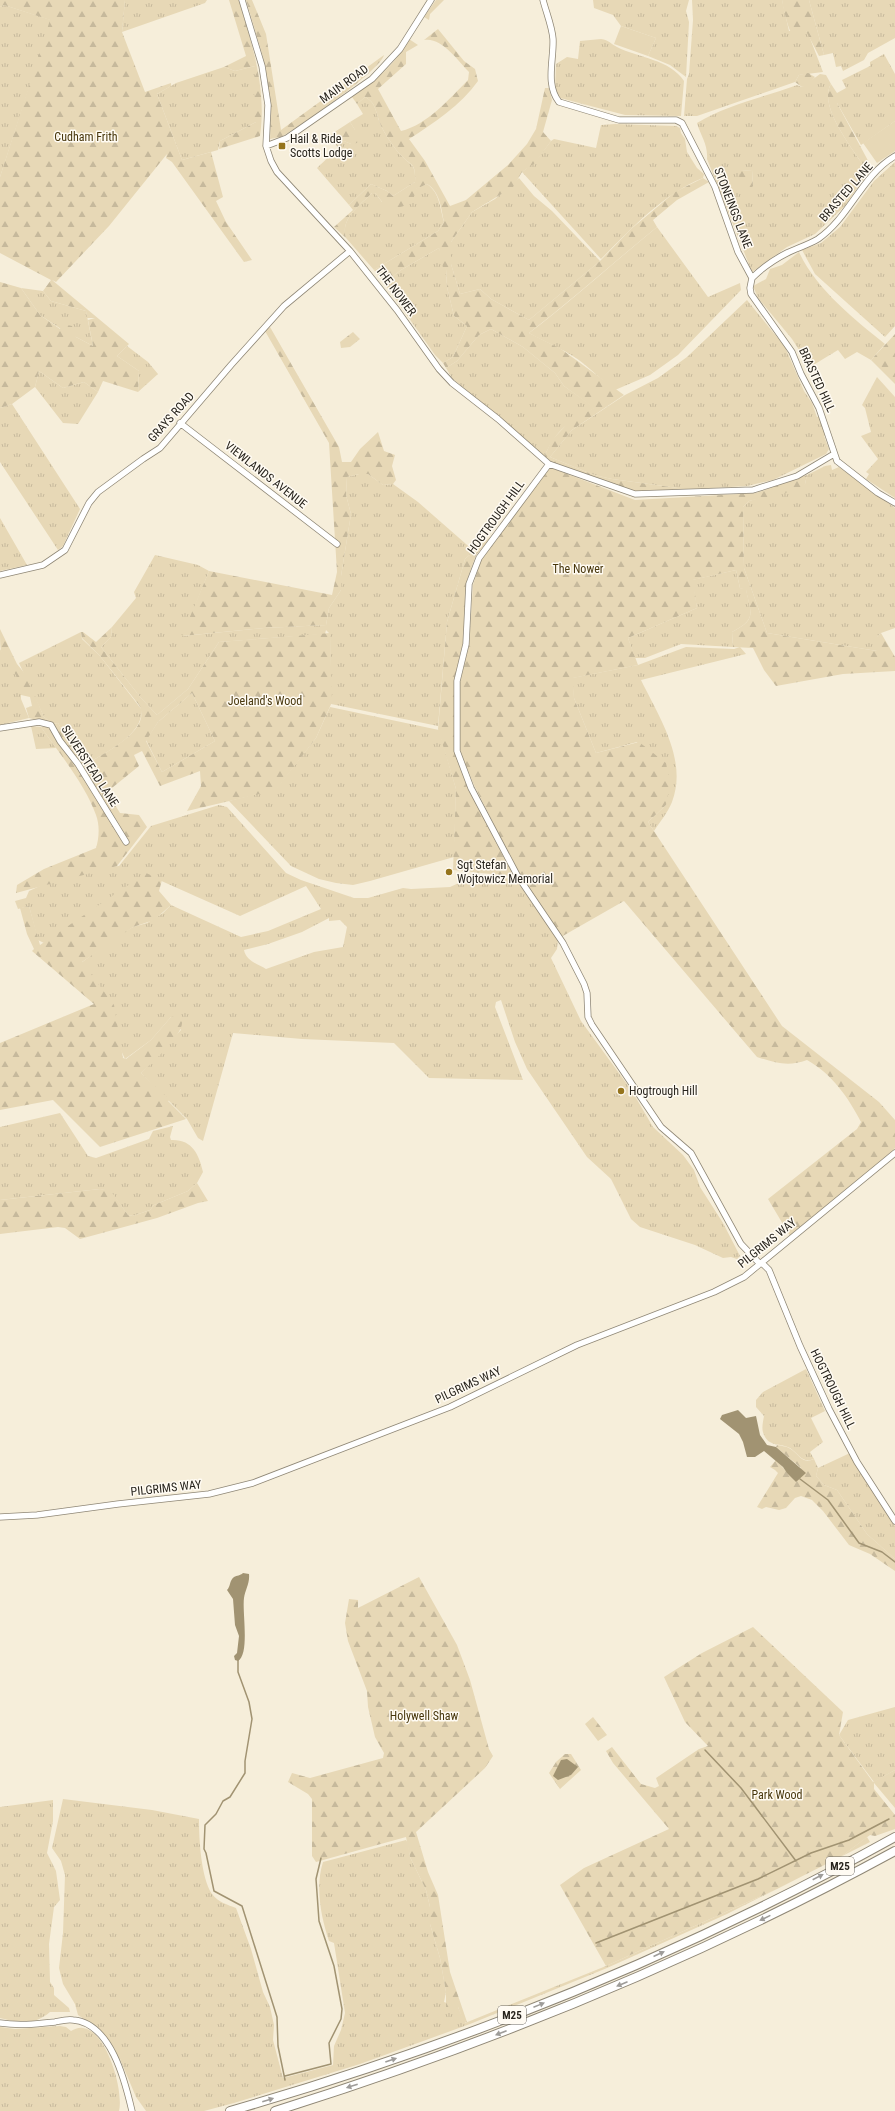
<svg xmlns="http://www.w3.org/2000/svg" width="895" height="2111" viewBox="0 0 895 2111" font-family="'Roboto Condensed',sans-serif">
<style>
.grass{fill:url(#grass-tufts);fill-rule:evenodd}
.forest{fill:url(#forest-firs);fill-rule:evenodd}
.park{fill:#e7d8b6}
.water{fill:#a19372}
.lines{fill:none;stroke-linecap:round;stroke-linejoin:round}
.stream{stroke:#a19372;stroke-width:1.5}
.minor-casing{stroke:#8f8776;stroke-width:7}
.highway-casing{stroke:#8f8776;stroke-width:10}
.minor{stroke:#fff;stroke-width:5.5}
.highway{stroke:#fff;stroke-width:8}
.oneway{fill:#9e9c99}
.poi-dot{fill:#95741c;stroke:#fffbf3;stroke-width:1.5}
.labels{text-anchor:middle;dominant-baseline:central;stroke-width:3;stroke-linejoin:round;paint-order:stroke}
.shield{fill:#fffbf3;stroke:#68645d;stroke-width:1}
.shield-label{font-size:11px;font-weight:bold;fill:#28241d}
.street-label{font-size:12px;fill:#28241d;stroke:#fffbf3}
.park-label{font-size:12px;fill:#47360b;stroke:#fffbf3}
.poi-label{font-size:12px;fill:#28241d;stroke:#fffbf3;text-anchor:start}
</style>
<defs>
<pattern id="grass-tufts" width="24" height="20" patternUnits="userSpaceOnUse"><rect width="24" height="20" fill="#e7d8b6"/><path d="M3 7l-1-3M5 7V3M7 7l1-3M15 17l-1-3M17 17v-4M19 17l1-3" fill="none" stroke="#c6b99c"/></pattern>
<pattern id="forest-firs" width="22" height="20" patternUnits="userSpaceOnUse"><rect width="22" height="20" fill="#e7d8b6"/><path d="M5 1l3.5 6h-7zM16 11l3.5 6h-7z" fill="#c6b99c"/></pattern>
</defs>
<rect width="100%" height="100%" fill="#f6eeda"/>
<path class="grass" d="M125,0H207L205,3L122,32Z
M593,0H689L686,11L689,22L686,77L670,65L648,56L656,38L621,26L613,15L594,8Z
M692,0H782L789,31H806L808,33L823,72L799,75L795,82L697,116H684L687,79L689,74L693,20Z
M809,0H895V38L868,53L864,60L843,71L841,66L836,67L833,53L824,55Z
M4,5L51,20L0,177V7Z
M601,39C609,40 611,44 617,47C638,58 670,59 684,81L681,116L625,115L560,98L555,89L556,64L567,57L578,59L580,41Z
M884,54L895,74V121L861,145L837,103V93L846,88L842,80L870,66V62Z
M255,66L256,122L220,141L218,150L182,160L157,94L176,83L224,67L235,71Z
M820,74L826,75L831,84C817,106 855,152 868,172L845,206L815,234L787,247L752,272L707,159C708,144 701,137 697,123C726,105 765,97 797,85L802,87ZM752,170L753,186L741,171Z
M365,97C376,102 376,113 380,123C382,130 395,149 400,154C411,167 416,162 415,182L393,196L387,191L371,184L349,205L317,168L338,148L340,142L344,141L351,144L355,130L350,122L363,114L357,104Z
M615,124L676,126L680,128L681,133L685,139L687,152L697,168L704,174L703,178C663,194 631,229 601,259L522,172L535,162L551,141L554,139L596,148L601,125Z
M895,162V326L885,337L815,274L802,250L821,243L840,227L874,181Z
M519,178L534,196L552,211L600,261L529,320L491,299L480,289L460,294L451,264V242L472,212L495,199Z
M427,184C440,193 440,208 444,222L438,231L374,270L346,238C340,219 359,206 372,193H375L382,202Z
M657,227L708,297L740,283L741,290L678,355L650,375L615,390C604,382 595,373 584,364C568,351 547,343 529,333C573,300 614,262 657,227Z
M439,248L446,269L447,287L454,316L467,326L453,357L443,363L435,355L384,283L401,270Z
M799,252C816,289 854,319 885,344L871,360L857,352L845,359L838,350L810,367L792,339L758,298L753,286L766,279L770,269L782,265Z
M21,288L43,291L51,301L86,311L93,346L61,329L40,315Z
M747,300L785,347L804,391L812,403L817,417L820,416L827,434L824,436L829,449L826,454L773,480L747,486L712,488H678L612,479L594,475L550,457L572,430L625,395L658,378L687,357Z
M491,329L523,347L555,373L564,386L595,408C567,424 558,427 544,457L452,378L446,368L457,361L479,335Z
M127,346L148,362L158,374L138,392L139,371L117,356Z
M39,371L63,388L84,382L98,392L78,424L63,423L35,387Z
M877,377L895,397V498L866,479L869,474L866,472L878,459L861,436L871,432L865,408L862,405Z
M12,404L80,509L63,546L58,550L0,462V408Z
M831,465L832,470L839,467L895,508V628L881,633L877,637V651L767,633L744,568L743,507L749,501L805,484L807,475L825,466Z
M359,474H368L383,485L393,484L418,502L474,551L465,559L447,622L438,726L331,704L330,634L326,630L325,634L219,642L188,689L157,715L141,698L101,647L111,637L112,627L136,598L134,592L155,555L198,565L209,571L183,636L264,628L326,625L329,608L341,590V576L351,514L346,495L347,477Z
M0,518L27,565L0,571Z
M736,570L740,588L746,589C751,614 757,619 732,632L733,647L681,644L645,658H635L628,638L697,608L692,580Z
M81,632L82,639L100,656L142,710C141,737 107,751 87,764L70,744L58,723L53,724L44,717L19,663Z
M686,647L734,649L740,647L746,654L641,680C659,717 688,760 672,802C668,812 660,822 654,831L648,822L666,805L637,742L596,753L574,698L572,678L638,665Z
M0,649L17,675L21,686V699L29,718L0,725Z
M192,693L215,741L162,772L146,740L158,722Z
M330,707L439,730L456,789L454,857L370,881L353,885L336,883L319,879L291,866L229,801L276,789L316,738Z
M31,726L41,727L56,748L36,749Z
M219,805L227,807L286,873L301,880L354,898H368L403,888L411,889L450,887L474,876H484L499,879L512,878L516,880L558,940L557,949L551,958L581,1021L632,1091L653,1127L683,1155L694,1170L700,1187L723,1223L740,1256L737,1259L731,1257L723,1258L695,1245L640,1227L631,1219L611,1179L587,1157L527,1069L515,1042L501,1000L496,1002L495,1007L523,1080L429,1078L394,1043L302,1039L233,1033L203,1141L198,1138L187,1119L141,1073L181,1030L171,1017L151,1040L125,1059L81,963L114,938L133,927L147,923L163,913L171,905L241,937L268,931L321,909L306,886L240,916L148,875L65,931L44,943L38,940L29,906L18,909L15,901L26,898L29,891C56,878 88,868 119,866L151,826ZM329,918V921L340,920L347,927L343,947L314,952L266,969C258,964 246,961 244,950L268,944L302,932Z
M60,1113L88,1156L96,1158L149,1139L153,1131L173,1126L170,1137L171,1140C192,1139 199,1154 203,1172L197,1183L188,1191L154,1205L150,1210L133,1216L128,1215L110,1191L100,1189L0,1200V1127Z
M806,1369L825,1411L811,1418L823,1442L810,1452L814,1459C802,1464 799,1454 790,1448C781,1443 769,1447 764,1435C761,1429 763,1422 764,1416L756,1407V1400L763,1392Z
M850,1453L895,1526V1559L867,1534L837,1490L824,1485L816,1476L818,1468Z
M895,1707V1770L874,1782L839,1735L848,1720Z
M63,1799L152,1810L199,1819C199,1839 201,1878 212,1894C218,1902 228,1905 236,1908L251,1949L263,1992L270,2007L274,2025L273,2040L283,2078L333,2065L334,2046L341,2030L345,2013L334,1943L329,1941C321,1917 315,1887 323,1862L406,1840L408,1843L410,1857L426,1890L430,1907V1924L440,1958L446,1992L444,2002L458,2007L465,2023L606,1966L779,1888L842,1856L867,1837L870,1842L727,1914L607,1968L470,2024L360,2064L234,2103L204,2111H146L136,2097L120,2059L116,2057L100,2030L78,2015L75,2004L63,1984L59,1968L63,1933L65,1875L61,1861L52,1848Z
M53,1800V1821L47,1853L56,1871L60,1900L54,1907L49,1944L50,1982L54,1988V1995L69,2008L70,2012H50C36,2025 18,2023 0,2018V1807Z
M60,2026L66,2027L71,2031C75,2029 79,2027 83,2028C107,2031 124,2091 119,2111H0V2027L15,2029Z"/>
<path class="forest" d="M0,0H125L122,32L145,92L171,83V86L157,94L182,160L211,152L223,197L216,201L226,222L252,260L244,262L172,162L166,158L167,154L109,226L56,282L52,280L129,344L117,356L139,371L138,392L103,381L98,392L84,382L63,388L39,371L35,387L12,404L0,408V282L21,288L40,315L60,329L63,324L72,326L76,337L93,346L88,320L95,318H87L86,311L51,301L43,291L51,280L0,253V177L50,20L4,5L0,7Z
M229,0H239C252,45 267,88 260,136L219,149L220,141L256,122L248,113L254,104L255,66L235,71L224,67L246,56Z
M246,0H252L266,34L281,130L384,55C381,70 298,128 281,137C278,138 273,138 270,139L271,104L263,57Z
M436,0H444L430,14L429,20L424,17Z
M782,0H809L824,55L819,56L806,31C793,40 791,35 787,22C785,14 783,8 782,0Z
M438,29L464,61L475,69L478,81C461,105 434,123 409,139L425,161L450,206L466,200L508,165L527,144L536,129L545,88H549L552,100L543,132L551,141L535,163L522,172L513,187L472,212L451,242V264L460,294L480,289L491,299L529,320L600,261L631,229L675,192L703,178L709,182L677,200L653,220L657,227C614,262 573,299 529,333L561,349L624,395L572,430L550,457L594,475L612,479L678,488H712L635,491L553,464L544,457L552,440L569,422L594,408L564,386L555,373L523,347L491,329L479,335L457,361L446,368L443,363L453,357L467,326L454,316L447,287L446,269L443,268L439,248L401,270L384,283L374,270L438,231L444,222C441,208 440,192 427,184L416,189C414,206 402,208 387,208L375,193H372C359,206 340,219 346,238L334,227L353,210L349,205L371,184L387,191L393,196L415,182C416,161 411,167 400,154C395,149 382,130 380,123C376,113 376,102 365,97L357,104L352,97C374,81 397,64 409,39L418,45L406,52V64L378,89L401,131C427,125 449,99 468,80L469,72C457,60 442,37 424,40Z
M808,73L815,77L809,84L802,87L795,82L799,75Z
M831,84L837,93V103L872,168L868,172C855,152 817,106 831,84Z
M350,122L359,136L357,143L351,144L344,141L340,142L338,148L330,135Z
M752,170L753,186L749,190H744L739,180L740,171Z
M270,327L339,447L342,462H351L360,449L378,432L384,451L395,455L392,466L396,480L393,484L383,485L368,474H359L347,477L346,495L351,514L341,576V590L329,608L326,625L264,628L182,636L209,571L332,595L337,572L329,443L265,331Z
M353,332L360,339L350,347L341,348L340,342Z
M895,334V384L871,360Z
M549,467L635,500L756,493L807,475L805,484L802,489L749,501L743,507L744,568L767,633L877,651V637L881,633L895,657V671L843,674L776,686L764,670L753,648L733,647L732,632C757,619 751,614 746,590L740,588L736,570L693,580L697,608L628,638L638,665L573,678L574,698L596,753L639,742L666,763L670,784L666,805L648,822L782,1026L879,1102L895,1120V1148L887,1157L790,1236L768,1199L857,1129L861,1122C848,1097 832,1074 807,1060C788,1067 776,1063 757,1057L624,901L561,937L519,874L474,785L460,751V682L469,645L473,585L481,560Z
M497,531L476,555L466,583L463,643L455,677L454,750L469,790L511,870V876L453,870L456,789L438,729L447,622L465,559Z
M112,627L111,637L101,647L141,698L157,715L188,689L219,642L330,633L332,702L316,738L276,790L187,811L201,786L200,771L160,786L142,751L134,755L139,766L107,792L120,813L139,815L147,827L117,866L16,893L17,885L44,869L96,848C99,838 100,826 96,815C85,784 59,753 41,727H50L63,743L53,724L29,718L26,708L32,706L30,697L21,695C21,672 7,669 1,651C0,645 0,635 0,629L17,664L26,675L44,717L53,724L58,723L70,744L87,764C104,753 153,730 139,705L100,656L82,638L81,632H83L96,642ZM192,693L215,741L162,772L146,741L158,722Z
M146,873L162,880L159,891L171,905L154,920L133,927L82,962L114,1005L123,1058L126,1059L151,1040L171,1017L179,1016C194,1027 150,1064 141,1073L170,1100L168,1101L186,1119L100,1147L53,1100L0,1110V1043L94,1004L32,951L34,949L27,934L20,908L29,906L40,945Z
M197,1183L208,1201L198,1203L157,1218L80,1239L65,1228L58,1227L0,1234V1200L100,1189L110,1190L128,1215L133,1216L150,1210L154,1205L188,1191Z
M777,1445C781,1446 786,1446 789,1448C799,1453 801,1465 814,1459L818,1468L816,1476L824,1485L837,1490L867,1534L895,1559V1571L870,1554L849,1545L823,1511L812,1500L801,1496L795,1498L786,1508L779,1510L766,1507L762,1509L757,1507L778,1473L775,1470L770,1467L776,1460L796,1482L801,1468L776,1447Z
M419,1577L457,1645L470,1680L489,1749L493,1756L485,1768L416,1832L428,1872L438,1895L450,1972L467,2022L464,2023L458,2007L450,2011H446V1992L440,1958L430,1924V1907L426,1890L410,1857L406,1837L316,1862L312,1856V1799L308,1794L288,1782L292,1773L310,1778L383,1758L384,1753L375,1737L368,1707L367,1691L348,1641L345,1623L349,1599L358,1600V1608Z
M753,1627L843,1712L839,1735L873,1782L895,1770V1808L874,1783V1789L895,1815V1829L875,1836L870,1835L842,1856L777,1889L606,1966L560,1885L584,1868L669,1829L613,1763L606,1751L612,1747L641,1784L655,1788L659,1786L656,1778L699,1749L708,1746L685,1722L664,1677L702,1653Z
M593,1717L607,1735L598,1741L585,1724Z
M565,1754H571L581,1770L560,1789L549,1773L556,1762Z"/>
<path class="park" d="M621,26L656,38L648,56L614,44Z
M895,121V151L877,163L863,143Z"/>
<path class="water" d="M738,1410L746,1418L756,1416L760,1435L767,1445L776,1447L806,1473L796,1482L787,1473L783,1467L764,1451L755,1457H747L743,1442L739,1434L720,1419L722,1415Z
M243,1573L249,1574C250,1583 245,1590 244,1598C242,1612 250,1654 238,1661L235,1660L234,1656L237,1653L239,1636L235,1625L233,1599L227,1590C231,1586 229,1581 234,1577C237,1575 240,1576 243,1573Z
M567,1759L578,1767L571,1775L558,1780L553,1776L561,1760Z"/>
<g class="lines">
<path class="stream" d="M800,1479L828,1500L859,1543L882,1552L895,1562
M238,1660V1672L249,1702L252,1719L245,1761V1773L230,1797L223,1801L216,1814L205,1825L204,1849L206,1853L214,1891L242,1906L277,2017L278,2046L285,2080
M705,1750L741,1788L796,1861
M596,1943L758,1879L811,1853L849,1840L889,1819
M285,2076L331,2064L329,2043L341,2019L342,2009L334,1966L319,1921L316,1879L321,1858"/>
<defs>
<path id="minor" d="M242,0L262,66L268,105L266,146L271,161L277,172L350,251L397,310L439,369L452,383L498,419L549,464L635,494L753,490L797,476L834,454
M543,0C546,12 552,26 553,39C554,60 545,84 559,102L619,120H676L682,123L715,187L738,252L752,278L750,288L751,294L792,352L801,374L819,408L837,461L878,493L895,503
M266,146L287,138L372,79L400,49L431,0
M752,278C761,269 775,259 787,253C797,248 808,245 818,239C850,217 861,176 895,156
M180,423L337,544
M549,464L479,558L469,584L466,644L457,681V751L471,788L517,875L563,943L584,984L587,993L588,1017L592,1025L661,1127L691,1153L741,1244L760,1264
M0,575L43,565L65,550L89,503L98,492L143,459L160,448L231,365L284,306L350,251
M0,728L39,722L51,725L60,741L78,764L126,842
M762,1263L769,1270L800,1346L829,1409L857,1462L895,1521
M0,1517L37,1515L118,1504L209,1494L253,1483L450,1407L577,1345L714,1292L744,1277L895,1153
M0,2023C19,2026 36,2024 55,2022C60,2021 67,2019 73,2020C111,2023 125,2081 132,2111"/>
<path id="highway" d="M230,2111C460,2045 686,1953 895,1837
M275,2111C489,2044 697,1959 895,1851"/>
</defs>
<use href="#minor" class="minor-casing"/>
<use href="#highway" class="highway-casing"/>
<use href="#minor" class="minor"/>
<use href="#highway" class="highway"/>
</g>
<defs><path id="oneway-solid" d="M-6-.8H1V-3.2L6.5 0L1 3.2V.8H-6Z"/></defs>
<g class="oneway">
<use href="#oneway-solid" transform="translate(818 1877) rotate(-27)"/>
<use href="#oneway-solid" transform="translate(765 1918) rotate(154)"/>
<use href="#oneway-solid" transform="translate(659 1954) rotate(-24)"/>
<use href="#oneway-solid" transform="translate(622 1984) rotate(157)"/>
<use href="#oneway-solid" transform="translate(539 2005) rotate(-22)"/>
<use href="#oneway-solid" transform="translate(501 2033) rotate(159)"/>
<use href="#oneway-solid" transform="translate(391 2060) rotate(-19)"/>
<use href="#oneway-solid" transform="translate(352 2086) rotate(162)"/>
<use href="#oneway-solid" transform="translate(268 2100) rotate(-17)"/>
</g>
<g class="poi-dot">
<rect x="278" y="142" width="8" height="8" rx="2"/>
<circle cx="449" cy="872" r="4"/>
<circle cx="621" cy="1091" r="4"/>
</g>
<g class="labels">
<g class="shield">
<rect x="826" y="1857" width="28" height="18" rx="3"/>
<rect x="498" y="2006" width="28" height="18" rx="3"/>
</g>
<g class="shield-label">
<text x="840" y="1866">M25</text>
<text x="512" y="2015">M25</text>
</g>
<g class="street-label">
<text transform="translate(344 84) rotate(-36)">MAIN ROAD</text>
<text transform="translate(846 192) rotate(-49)">BRASTED LANE</text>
<text transform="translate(733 208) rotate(69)">STONEINGS LANE</text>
<text transform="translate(396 291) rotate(53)">THE NOWER</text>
<text transform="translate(817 380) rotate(65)">BRASTED HILL</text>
<text transform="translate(171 417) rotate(-48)">GRAYS ROAD</text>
<text transform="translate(266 475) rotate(38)">VIEWLANDS AVENUE</text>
<text transform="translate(496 517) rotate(-54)">HOGTROUGH HILL</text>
<text transform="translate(90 766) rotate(57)">SILVERSTEAD LANE</text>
<text transform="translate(767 1243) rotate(-39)">PILGRIMS WAY</text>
<text transform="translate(468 1385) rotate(-25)">PILGRIMS WAY</text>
<text transform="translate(833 1389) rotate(64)">HOGTROUGH HILL</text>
<text transform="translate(166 1488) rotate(-6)">PILGRIMS WAY</text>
</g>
<g class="park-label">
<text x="86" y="137">Cudham Frith</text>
<text x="578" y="569">The Nower</text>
<text x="265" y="701">Joeland's Wood</text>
<text x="424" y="1716">Holywell Shaw</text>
<text x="777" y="1795">Park Wood</text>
</g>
<g class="poi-label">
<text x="290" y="139">Hail &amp; Ride<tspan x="290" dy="14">Scotts Lodge</tspan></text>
<text x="457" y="865">Sgt Stefan<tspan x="457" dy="14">Wojtowicz Memorial</tspan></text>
<text x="629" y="1091">Hogtrough Hill</text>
</g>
</g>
</svg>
